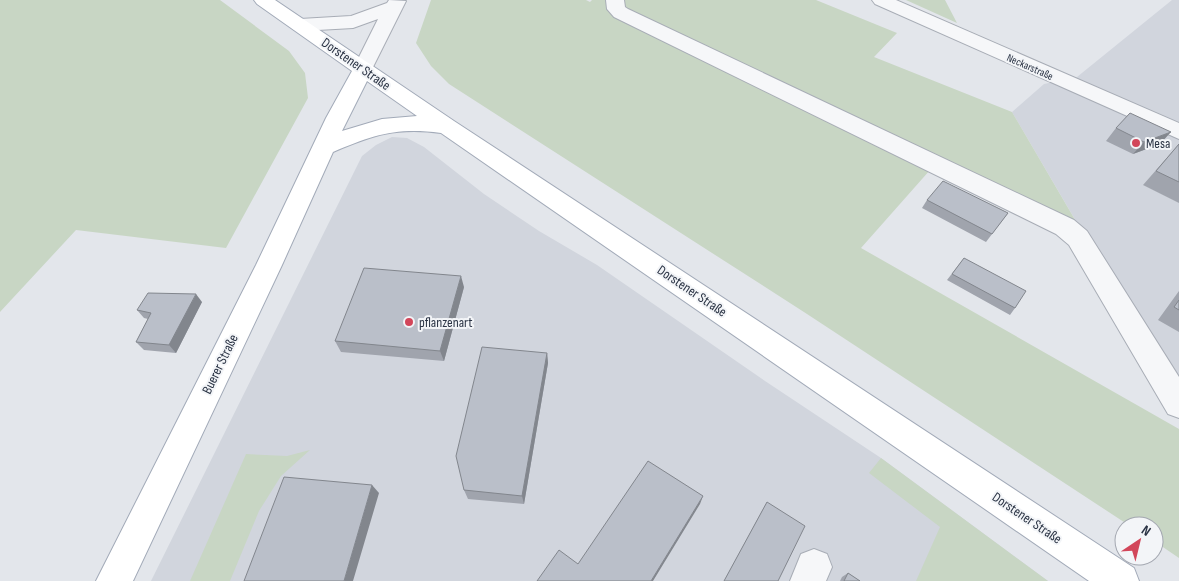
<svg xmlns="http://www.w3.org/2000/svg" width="1179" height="581" viewBox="0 0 1179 581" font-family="'Sofia Sans Condensed',sans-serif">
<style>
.built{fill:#d1d5dd}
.green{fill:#c8d6c4}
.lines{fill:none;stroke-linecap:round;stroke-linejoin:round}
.minor-casing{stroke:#a8adb6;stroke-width:2}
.major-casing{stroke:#a2aab8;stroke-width:2}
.minor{fill:#f6f7f9;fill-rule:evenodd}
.major{fill:#fff;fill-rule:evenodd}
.wall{fill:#a0a4ad}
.shaded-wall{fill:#82868d}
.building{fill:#babfc9;stroke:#82868d}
.poi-dot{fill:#d2465a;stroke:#f3f5f8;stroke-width:2}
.labels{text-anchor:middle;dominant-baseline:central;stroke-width:4;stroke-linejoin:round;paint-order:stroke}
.far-street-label{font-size:11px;fill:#2a3344;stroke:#f3f5f8}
.street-label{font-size:14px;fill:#2a3344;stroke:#f3f5f8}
.poi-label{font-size:14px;fill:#2a3344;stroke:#f3f5f8;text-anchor:start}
</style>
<rect width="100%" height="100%" fill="#e3e6eb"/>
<path class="built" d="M1172,0H1179V397L1012,112L1044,84L1077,77Z
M392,137L407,138L424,147L484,194L539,231L597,265L765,381L881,458L1048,581H151L362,156L376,145Z"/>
<path class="green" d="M0,0H220L289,51L305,73L308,98L226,248L76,230L0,312Z
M431,0H586L590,2L592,0H816L897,33L874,57L1012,112L1081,230L938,161L861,248L1179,429V558L1154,541V526H1130L807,314L449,84L431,66L416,43Z
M906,0H945L957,23Z
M310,450L281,476L259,511L230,581H190L246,454L287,456Z
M881,458L1048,581H916L940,527L869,473Z"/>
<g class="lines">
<defs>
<path id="minor" d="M389,0L406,1L370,73L363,75L356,73L353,69L378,19L353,28L300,31L293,29L290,25L293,21L300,19L351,16L387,3Z
M606,0H624L625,7L628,9L1074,220L1087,231L1179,377V418L1168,414L1069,245L1056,234L614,17L607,9Z
M872,0H896L1179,123V139L875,4Z
M814,549L827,554L832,567L826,581H790L801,554Z"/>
<path id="major" d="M254,0H275L454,121L1134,568L1139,581H1089L441,133C396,127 373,135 333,152L282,265L133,581H96L256,265L326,118L352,71L257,4ZM367,81L417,116L382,119L342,131Z"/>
</defs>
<use href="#minor" class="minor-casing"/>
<use href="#major" class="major-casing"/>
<use href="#minor" class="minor"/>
<use href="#major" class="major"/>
</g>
<path class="wall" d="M1116,128L1160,144L1133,154L1106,141Z
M1179,144V203L1143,185Z
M927,200L1008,213L986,242L922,208Z
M964,258L1015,308L1010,315L947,280Z
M464,287L444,361L341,352L335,341Z
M1179,291V332L1158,320Z
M202,302L176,353L144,350L136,342L148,319L144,318L137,310Z
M547,353L548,363L524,504L468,499L464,490Z
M767,502L778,581H724L762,511Z
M848,573L860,581H840L842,577Z"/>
<path class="shaded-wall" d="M1171,132L1160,144L1133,154L1144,142Z
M461,276L464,287L444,361L440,351Z
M196,294L202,302L176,353L169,345Z
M547,353L548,363L524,504L522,496Z
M372,485L379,493L353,581H344Z
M703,496L700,504L653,581H651Z"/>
<path class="building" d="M1130,113L1171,132L1144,142L1116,128Z
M1179,144V182L1156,171Z
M943,181L1008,213L992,234L927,200Z
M964,258L1026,291L1015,308L952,274Z
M364,268L461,276L440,351L335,341Z
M148,293L196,294L169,345L136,342L151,313L137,310Z
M1179,300V310L1174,307Z
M482,347L547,353L522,496L464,490L456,456Z
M648,461L703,496L651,581H537L559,550L578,564Z
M284,477L372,485L344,581H244Z
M767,502L805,526L778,581H724Z
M848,573L860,581H844Z"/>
<g class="poi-dot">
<circle cx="1136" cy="143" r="5"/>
<circle cx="409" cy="322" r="5"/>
</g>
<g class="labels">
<g class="far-street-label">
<text transform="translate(1030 67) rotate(24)">Neckarstraße</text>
</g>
<g class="street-label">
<text transform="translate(356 64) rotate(35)">Dorstener Straße</text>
<text transform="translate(692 291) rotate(34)">Dorstener Straße</text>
<text transform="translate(220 364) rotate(-64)">Buerer Straße</text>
<text transform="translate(1027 518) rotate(34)">Dorstener Straße</text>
</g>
<g class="poi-label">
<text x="1146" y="143">Mesa</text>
<text x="419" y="322">pflanzenart</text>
</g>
</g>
<g transform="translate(1139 541) rotate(35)"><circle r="24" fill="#f3f5f8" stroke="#a3a7b0"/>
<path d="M0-4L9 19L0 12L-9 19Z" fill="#d2465a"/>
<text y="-8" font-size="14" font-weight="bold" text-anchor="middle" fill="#2a3344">N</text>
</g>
</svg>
